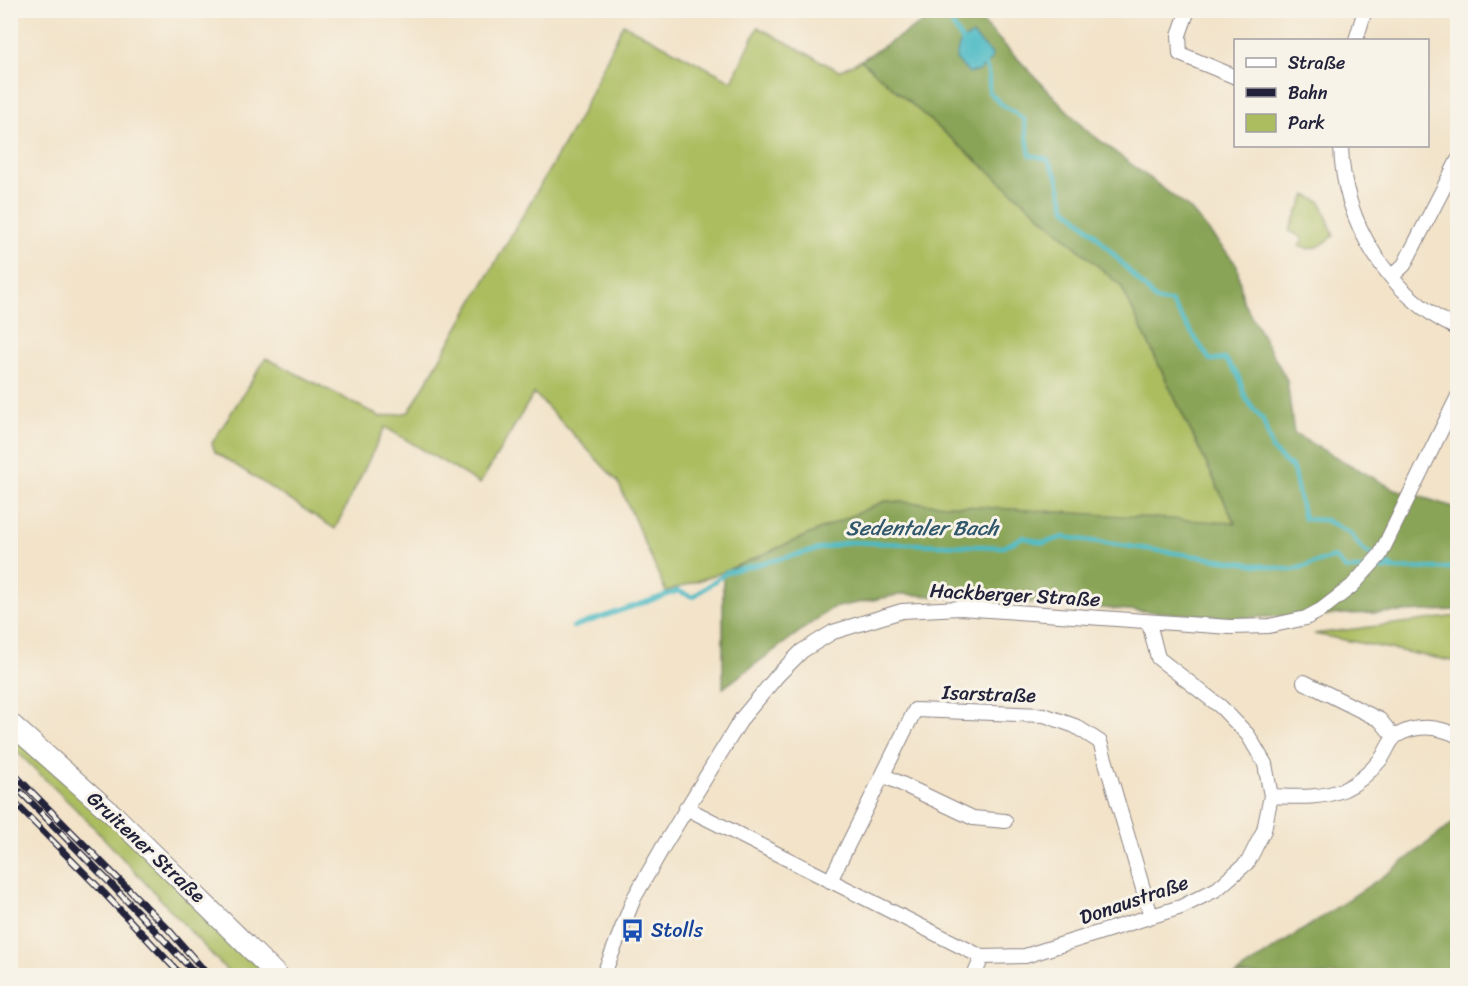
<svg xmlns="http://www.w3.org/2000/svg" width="1468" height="986" viewBox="0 0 1468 986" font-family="Sriracha,sans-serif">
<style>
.green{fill:#acbd60;stroke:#67704e;stroke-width:1.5}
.forest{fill:#89a456;stroke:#566348;stroke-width:1.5}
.water{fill:#4cbac4;stroke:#376e80;stroke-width:1.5}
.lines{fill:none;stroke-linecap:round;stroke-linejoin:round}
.stream{stroke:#4cbac4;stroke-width:4.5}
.street-casing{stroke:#8a8282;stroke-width:16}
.secondary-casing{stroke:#8a8282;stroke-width:22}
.street{stroke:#fff;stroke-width:14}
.secondary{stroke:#fff;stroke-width:20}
.rail-casing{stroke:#22223b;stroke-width:7}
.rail{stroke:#f7f3e8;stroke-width:4.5;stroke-dasharray:14;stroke-linecap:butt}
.labels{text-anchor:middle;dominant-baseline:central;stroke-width:6;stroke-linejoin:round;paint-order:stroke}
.street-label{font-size:20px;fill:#22223b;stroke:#f7f3e8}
.transit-label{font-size:20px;fill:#164399;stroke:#f7f3e8;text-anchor:start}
.water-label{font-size:21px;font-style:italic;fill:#31576b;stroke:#f7f3e8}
</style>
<rect width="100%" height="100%" fill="#f7f3e8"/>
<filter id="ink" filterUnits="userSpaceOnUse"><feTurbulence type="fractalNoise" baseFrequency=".0167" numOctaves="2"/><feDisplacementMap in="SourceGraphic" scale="12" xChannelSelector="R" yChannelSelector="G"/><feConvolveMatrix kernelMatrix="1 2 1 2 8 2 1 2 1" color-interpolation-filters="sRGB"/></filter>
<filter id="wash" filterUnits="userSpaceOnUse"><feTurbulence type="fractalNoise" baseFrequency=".008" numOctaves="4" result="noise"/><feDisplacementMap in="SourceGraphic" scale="24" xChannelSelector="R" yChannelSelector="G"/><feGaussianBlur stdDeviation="1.35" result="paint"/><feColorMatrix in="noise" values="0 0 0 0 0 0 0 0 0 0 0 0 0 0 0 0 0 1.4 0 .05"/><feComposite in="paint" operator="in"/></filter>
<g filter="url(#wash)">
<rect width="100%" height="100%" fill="#f2e3c9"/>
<path class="green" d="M623,24L732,81L758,27L839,71L861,60L1121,286L1235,524L885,501L723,572L666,592L618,482L534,393L480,484L385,427L335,529L215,452L212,443L266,358L381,417L409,412L578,120Z
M1306,195L1321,202L1334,236C1322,245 1314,253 1299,246L1303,238L1289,231Z
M1457,616V662L1314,634Z
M10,732L104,815L269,975H231L85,818L11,746Z"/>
<path class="forest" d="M941,11H972L1085,129L1190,209L1237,265L1243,301L1287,380L1294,434L1392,488L1457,508V610L1239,618L903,594L832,608L723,688V572L885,501L1235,523L1121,286L861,60Z
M1457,820V975H1235L1391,871Z"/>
<path class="water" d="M973,35L992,54L991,60L979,71L969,73L956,60C958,46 959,40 973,35Z"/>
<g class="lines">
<path class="stream" d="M944,10L964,44
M983,62C990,70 989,82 989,92L1000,103L1024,119L1030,155L1047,159L1057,176L1065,207L1091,230L1157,301L1171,302L1210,360L1225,359L1238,375L1246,399L1263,420L1273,451L1293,469L1304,519L1325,520L1350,533L1362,549L1395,569
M1371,569L1458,568
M573,627L678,591L693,597L727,572L848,542L1004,547L1023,537L1043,543L1064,537L1293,570L1334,557L1346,569H1362"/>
</g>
</g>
<g filter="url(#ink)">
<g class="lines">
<defs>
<path id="street" d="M1188,10L1179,35L1180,54L1236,77
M1356,40L1365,10
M1341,146C1343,223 1388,295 1458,329
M1391,277L1404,265L1458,160
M1304,682L1380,720L1394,737
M883,775L973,818L1005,821
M1271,796C1296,797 1322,799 1345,789C1358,783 1372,770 1381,759C1386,753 1389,741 1396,736C1416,724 1438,726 1458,736
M686,808L982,957L1025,956L1181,907L1217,889L1248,862L1264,830L1271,796L1265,764L1248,735L1221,707L1158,658L1149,623
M830,881L915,710L1044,715L1075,726L1100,742L1151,916
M603,976L634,898L663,847L742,718L778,675L802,651L833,632L902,611L960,608L1230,627L1269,626L1306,618L1321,610L1352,586L1380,555L1458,396
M974,976L982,957"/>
<path id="secondary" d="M10,723L117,818L278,976"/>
</defs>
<use href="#street" class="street-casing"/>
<use href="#secondary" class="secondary-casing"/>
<use href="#street" class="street"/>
<use href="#secondary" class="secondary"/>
<defs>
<path id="rail" d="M10,770L168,929L209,976
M21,792L111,884L196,974
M10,798L104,893L182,976"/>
</defs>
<use href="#rail" class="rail-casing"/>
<use href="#rail" class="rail"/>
</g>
</g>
<defs>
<symbol id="bus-bare" viewBox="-9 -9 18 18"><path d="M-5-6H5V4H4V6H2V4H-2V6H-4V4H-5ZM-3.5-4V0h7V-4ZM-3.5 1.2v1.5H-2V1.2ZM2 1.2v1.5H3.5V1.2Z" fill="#1a4fb4" stroke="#f7f3e8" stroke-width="2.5" paint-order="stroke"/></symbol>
</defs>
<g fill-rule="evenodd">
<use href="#bus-bare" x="616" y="914" width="33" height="33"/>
</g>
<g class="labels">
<g class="street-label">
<text transform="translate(1015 595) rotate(3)">Hackberger Straße</text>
<text transform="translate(989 694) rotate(2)">Isarstraße</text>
<text transform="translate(146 847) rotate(43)">Gruitener Straße</text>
<text transform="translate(1134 900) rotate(-19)">Donaustraße</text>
</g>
<g class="transit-label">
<text x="651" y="930">Stolls</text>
</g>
<g class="water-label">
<text x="922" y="528">Sedentaler Bach</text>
</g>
</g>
<rect width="1468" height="986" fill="none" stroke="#f7f3e8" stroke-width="36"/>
<rect x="1234" y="39" width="195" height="108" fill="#f7f3e8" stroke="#a29fa3" stroke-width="1.5"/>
<rect x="1246" y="58" width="30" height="9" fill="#ffffff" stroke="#a29fa3" stroke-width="1.5"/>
<text x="1288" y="69" font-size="18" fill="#22223b">Straße</text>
<rect x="1246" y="88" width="30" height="9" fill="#22223b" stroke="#a29fa3" stroke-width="1.5"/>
<text x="1288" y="99" font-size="18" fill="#22223b">Bahn</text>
<rect x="1246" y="114" width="30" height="18" fill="#acbd60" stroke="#a29fa3" stroke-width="1.5"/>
<text x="1288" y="129" font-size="18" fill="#22223b">Park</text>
</svg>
